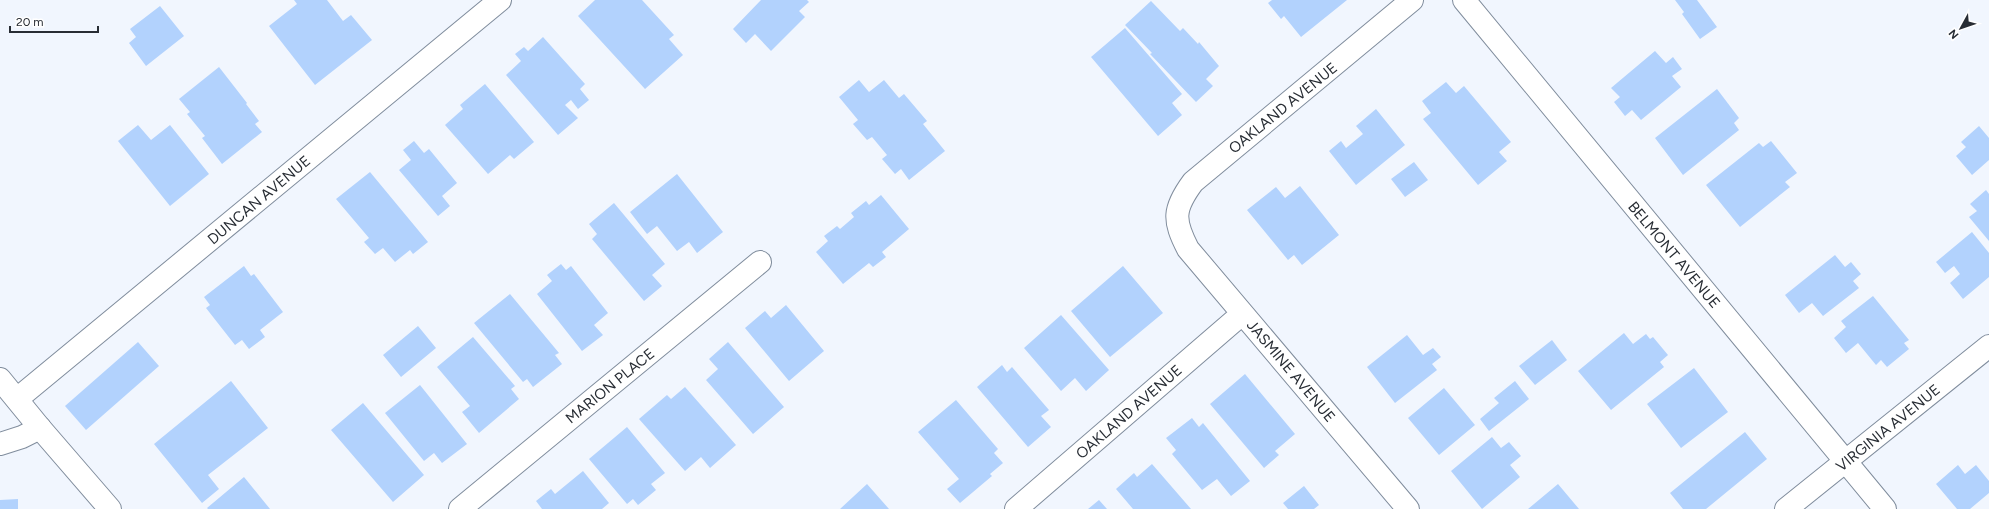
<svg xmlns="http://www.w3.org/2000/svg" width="1989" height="509" viewBox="0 0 1989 509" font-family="Figtree,sans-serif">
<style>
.building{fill:#b2d2fd}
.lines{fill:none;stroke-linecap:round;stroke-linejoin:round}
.street-casing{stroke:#808d9d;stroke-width:24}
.secondary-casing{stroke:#808d9d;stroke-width:24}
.street{stroke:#fff;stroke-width:22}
.secondary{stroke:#fff;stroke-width:22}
.labels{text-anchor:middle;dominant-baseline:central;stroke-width:3;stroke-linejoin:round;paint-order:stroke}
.street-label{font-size:15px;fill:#282d34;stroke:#fff}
</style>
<rect width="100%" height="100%" fill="#f1f6fe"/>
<path class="building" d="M294,0H327L343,21L351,15L372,40L315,85L269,26L297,4Z
M595,0H642L674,35L669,39L683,55L645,89L578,16Z
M761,0H807L809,2L799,11L805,17L771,51L755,34L746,43L733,29Z
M1272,0H1347L1301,37L1284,16L1281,19L1268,3Z
M1675,0H1697L1717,27L1700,39L1682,14L1684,12Z
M1151,1L1180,31L1183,28L1198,44L1199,42L1219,66L1206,79L1213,86L1196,102L1150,54L1152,53L1125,25Z
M160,6L184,36L146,66L129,43L136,37L130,29Z
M1125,28L1182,94L1172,103L1182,115L1158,136L1091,57Z
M543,37L585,84L580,89L589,100L578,109L571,100L565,105L578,118L558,135L506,75L521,61L515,54L524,47L528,51Z
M1655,51L1666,63L1673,57L1682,69L1672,76L1681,87L1641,120L1632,110L1625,116L1614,102L1620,97L1611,88Z
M219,67L247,103L246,104L259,121L255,124L262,132L222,164L202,138L205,136L187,114L190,112L179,99Z
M859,80L869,92L884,80L899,98L904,94L927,121L923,124L945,151L909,180L901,169L895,174L882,159L887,155L872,137L867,140L853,124L858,120L839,97Z
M1446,82L1456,93L1464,86L1511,142L1499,152L1507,161L1478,185L1423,119L1431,113L1422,101Z
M485,84L534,142L514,159L510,155L488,174L445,125L463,109L460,105Z
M1717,89L1739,118L1734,123L1739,130L1683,175L1655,138Z
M1376,109L1405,145L1356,185L1329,151L1341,141L1346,148L1363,134L1356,126Z
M138,125L151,140L170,125L209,174L170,206L118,141Z
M1979,126L1989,138V160L1972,175L1956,156L1966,147L1961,142Z
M414,141L424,153L429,149L457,183L442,196L450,206L438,216L399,170L411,160L403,150Z
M1771,141L1797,173L1785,182L1790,187L1740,227L1706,185L1759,143L1763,147Z
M1414,162L1428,180L1405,197L1391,179Z
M370,172L428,242L413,254L410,250L395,262L383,248L375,254L364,242L369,238L336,199Z
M677,174L723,232L697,253L689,242L677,251L657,226L647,234L630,212Z
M1300,186L1339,235L1302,265L1294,255L1288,260L1247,210L1276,187L1285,198Z
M1986,190L1989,194V241L1969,217L1977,211L1970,204Z
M881,195L909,229L882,252L886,257L873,267L869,263L843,284L816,252L828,241L824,236L837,226L840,229L854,217L851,213L866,201L869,205Z
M614,203L665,264L652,275L662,286L644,301L592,239L597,234L589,224Z
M1972,232L1989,253V277L1963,299L1950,283L1960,274L1954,266L1945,273L1936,262Z
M1835,255L1845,267L1851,262L1861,274L1853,281L1859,288L1823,316L1812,303L1799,313L1785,295Z
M561,264L566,270L571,266L608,313L594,325L603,335L582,351L537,294L552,281L547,275Z
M244,266L251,276L254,274L283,312L260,330L265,337L249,349L242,340L235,345L206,308L210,305L204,297Z
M1123,266L1163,313L1110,357L1071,311Z
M510,294L559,353L555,355L562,364L533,387L527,379L523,382L474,323Z
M1873,296L1909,340L1904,343L1909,349L1887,367L1881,360L1876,365L1858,343L1846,353L1834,338L1846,327L1841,321Z
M786,305L824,351L789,381L745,328L765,311L771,318Z
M1061,315L1109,370L1086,391L1075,378L1061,391L1024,348Z
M418,326L436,348L401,377L383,355Z
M1624,333L1633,344L1646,334L1650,339L1653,337L1668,355L1660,362L1664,367L1611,410L1578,371Z
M1407,335L1423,355L1433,348L1441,357L1432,364L1437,370L1395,403L1367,367Z
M473,337L515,386L511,389L519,399L479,433L462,412L470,406L437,367Z
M1552,340L1567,360L1535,385L1519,366Z
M138,342L159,366L86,430L65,406Z
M728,342L784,407L753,434L706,380L718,369L709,359Z
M1002,365L1007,372L1012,367L1049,410L1041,416L1051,427L1028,447L977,387Z
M1694,368L1728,412L1681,448L1647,404Z
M1245,374L1295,434L1275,451L1279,455L1264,468L1210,404Z
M231,381L268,428L208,475L219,489L202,503L154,444Z
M1515,381L1529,399L1489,431L1480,419L1499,403L1494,398Z
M420,385L467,444L442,463L434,453L424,461L385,413Z
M685,387L736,445L710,468L701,457L685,471L639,419L667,395L671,399Z
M1444,388L1475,425L1439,455L1408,418Z
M956,400L998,449L994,453L1003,463L990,474L992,476L960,503L947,489L959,479L918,432Z
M363,403L424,475L393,502L331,430Z
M1192,418L1199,427L1203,423L1250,481L1231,496L1217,479L1202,490L1172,454L1176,450L1166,438Z
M627,427L665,473L651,484L656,490L638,505L633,499L627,504L589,459Z
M1745,432L1767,459L1706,509H1683L1670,493Z
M1492,437L1501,448L1509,442L1521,456L1510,465L1520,477L1482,509L1451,471Z
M1152,464L1191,509H1133L1116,489L1134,473L1137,477Z
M1958,465L1965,474L1976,465L1989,481V493L1970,509H1957L1936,484Z
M583,471L609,503L602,509H542L536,501L551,489L555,494Z
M244,477L270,509H208L207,508Z
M867,484L889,509H840Z
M1558,484L1579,509H1528Z
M1304,486L1319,505L1314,509H1288L1283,503Z
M18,499V509H0V500Z
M1099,500L1107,509H1088Z"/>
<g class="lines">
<defs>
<path id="street" d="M1464,0L1885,509
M17,399L500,0
M0,444L22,437L40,428
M460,509L760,262
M1016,509L1242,314
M1408,509L1188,249C1173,220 1173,209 1193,182L1412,0
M1786,509L1989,346"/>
<path id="secondary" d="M0,379L40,428L110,509"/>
</defs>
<use href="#street" class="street-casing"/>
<use href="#secondary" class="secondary-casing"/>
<use href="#street" class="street"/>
<use href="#secondary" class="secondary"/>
</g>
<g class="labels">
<g class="street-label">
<text transform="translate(1283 108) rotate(-39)">OAKLAND AVENUE</text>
<text transform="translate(259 200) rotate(-40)">DUNCAN AVENUE</text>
<text transform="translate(1674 255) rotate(50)">BELMONT AVENUE</text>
<text transform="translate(1291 371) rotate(50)">JASMINE AVENUE</text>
<text transform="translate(610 386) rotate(-39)">MARION PLACE</text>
<text transform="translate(1129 412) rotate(-41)">OAKLAND AVENUE</text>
<text transform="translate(1888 428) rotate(-39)">VIRGINIA AVENUE</text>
</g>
</g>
<g transform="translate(1961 28) rotate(230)" stroke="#ffffff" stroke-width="3" paint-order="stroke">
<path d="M0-3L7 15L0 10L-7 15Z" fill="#282d34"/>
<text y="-6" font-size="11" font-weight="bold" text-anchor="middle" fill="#282d34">N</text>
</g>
<path d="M10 26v6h88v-6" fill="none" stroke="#282d34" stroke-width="2"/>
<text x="16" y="26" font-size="12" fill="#282d34" stroke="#ffffff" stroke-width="3" paint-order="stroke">20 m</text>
</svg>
